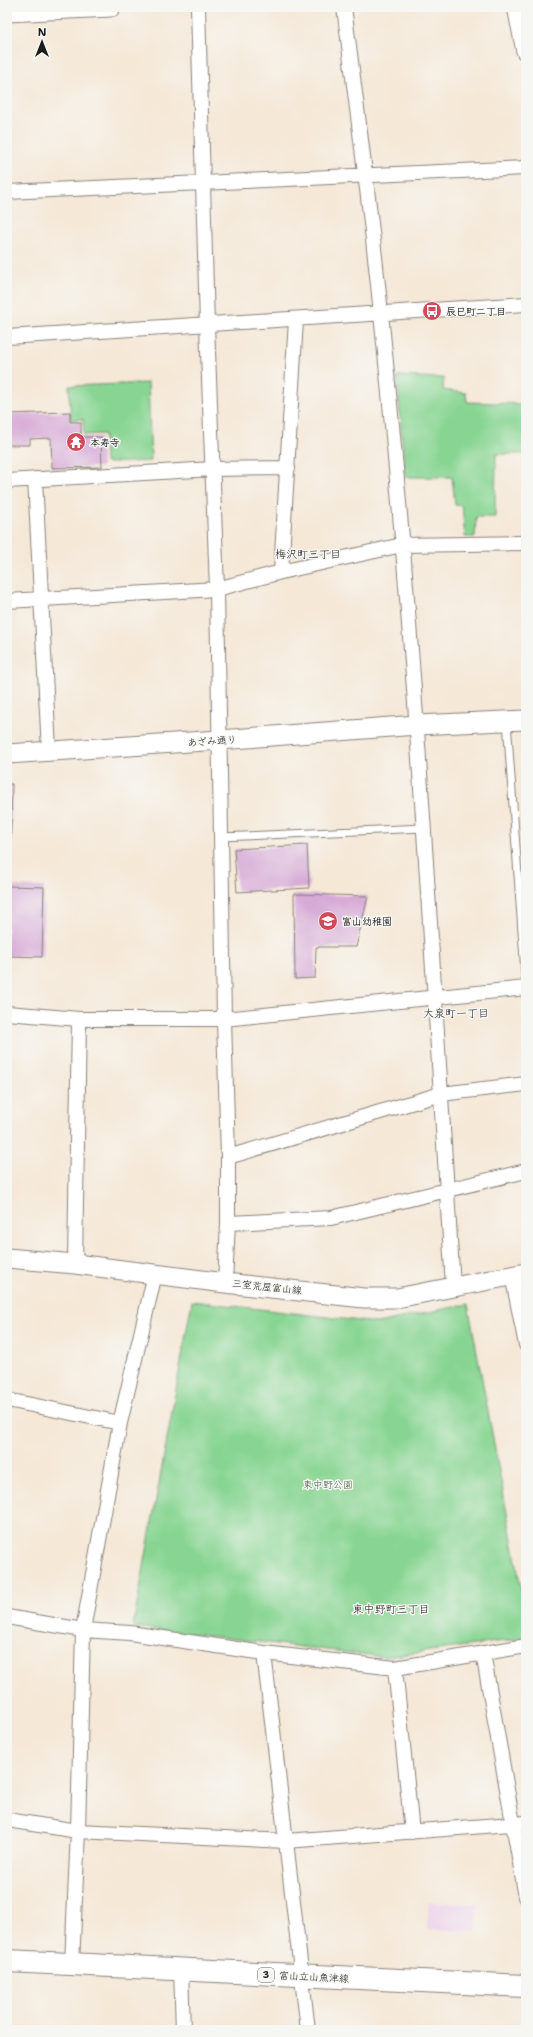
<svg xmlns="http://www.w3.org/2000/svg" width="533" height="2037" viewBox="0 0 533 2037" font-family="'Shantell Sans','Klee One',sans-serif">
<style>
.built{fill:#ecd1ea}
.green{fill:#88d593;stroke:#527858}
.building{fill:#d7aad7}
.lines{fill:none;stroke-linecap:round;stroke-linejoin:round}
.lane-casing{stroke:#88827a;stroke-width:9}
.street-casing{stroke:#88827a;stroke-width:16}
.secondary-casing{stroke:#88827a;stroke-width:21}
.primary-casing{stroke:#88827a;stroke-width:24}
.lane{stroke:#fff;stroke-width:7}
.street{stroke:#fff;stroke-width:14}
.secondary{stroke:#fff;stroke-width:19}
.primary{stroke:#fff;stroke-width:22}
.labels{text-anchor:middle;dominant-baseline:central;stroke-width:3;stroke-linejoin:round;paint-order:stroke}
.shield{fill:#f6f6f2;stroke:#5d5d5c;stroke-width:1}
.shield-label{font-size:9px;font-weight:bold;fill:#1c1c1c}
.poi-label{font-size:10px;font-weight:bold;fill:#1c1c1c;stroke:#f6f6f2;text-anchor:start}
.street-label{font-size:10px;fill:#1c1c1c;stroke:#f6f6f2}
.park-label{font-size:10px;fill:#425d46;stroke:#f6f6f2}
.neighbourhood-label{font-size:11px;fill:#1c1c1c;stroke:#f6f6f2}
</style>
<rect width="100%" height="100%" fill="#f6f6f2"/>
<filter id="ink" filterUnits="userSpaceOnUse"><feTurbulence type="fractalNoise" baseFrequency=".025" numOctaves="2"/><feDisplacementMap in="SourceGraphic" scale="8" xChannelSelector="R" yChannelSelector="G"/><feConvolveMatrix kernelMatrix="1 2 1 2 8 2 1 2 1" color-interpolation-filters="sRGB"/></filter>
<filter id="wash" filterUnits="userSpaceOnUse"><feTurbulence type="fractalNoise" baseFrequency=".012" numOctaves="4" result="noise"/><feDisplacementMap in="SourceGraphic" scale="16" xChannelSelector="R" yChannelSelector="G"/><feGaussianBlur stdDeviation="0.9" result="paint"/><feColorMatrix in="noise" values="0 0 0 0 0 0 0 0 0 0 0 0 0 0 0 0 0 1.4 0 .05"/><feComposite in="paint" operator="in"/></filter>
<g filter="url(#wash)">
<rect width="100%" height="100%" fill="#f5e8d7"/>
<path class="built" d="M429,1902L478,1904L476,1931L427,1929Z"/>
<path class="green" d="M397,376L444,378L443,390L466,393L467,402L526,404V454H496L495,517H476L475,537H465L462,506L455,505L452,477H405Z
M148,383L151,461L105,463L104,434L84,435L83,419L71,420L69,386Z
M192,1301L377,1323L468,1304L526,1615V1638L386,1657L133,1627Z"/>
<g id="blocks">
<path class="building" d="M70,412V422H81V437H101L102,467L52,468L51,438L30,439V445H7V414Z
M7,784H12L10,867H7Z
M307,845L309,888L237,892L234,849Z
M7,886L44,887L42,957L7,956Z
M294,894L368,896L356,947H316L315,978L295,979Z"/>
</g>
</g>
<g filter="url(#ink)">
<use href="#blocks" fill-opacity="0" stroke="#88827a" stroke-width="1"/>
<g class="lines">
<defs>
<path id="lane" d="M507,721L526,987
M221,837L424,828"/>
<path id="street" d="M198,7L207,325L217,589L224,1019L228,1157V1223L225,1283
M344,7C357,109 371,212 381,314C415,638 432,962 453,1286
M7,192L526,168
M7,337L526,304
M35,479L49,751
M7,481L213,469L288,468
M281,572L296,320
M7,601L217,589L281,572L402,545L526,543
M7,1013L79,1019H224L526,988
M228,1157L441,1094L526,1084
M228,1223L331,1218L526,1171
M75,1264L79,1019
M512,1275L526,1345
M7,1400L120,1423
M7,1617L83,1630L130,1633L264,1653L395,1668L526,1646
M264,1653L308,2030
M483,1653L526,1897
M395,1668L412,1832
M7,1820L78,1831L286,1841L526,1823
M72,1964L78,1831L83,1630L120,1423L155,1274
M181,1970L183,2030"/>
<path id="secondary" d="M517,7L526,51
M7,12L111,7
M7,754L220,740L417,725L526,720
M7,1258L75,1264L225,1283L364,1298H397L526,1273"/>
<path id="primary" d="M7,1961L526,1986"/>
</defs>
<use href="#lane" class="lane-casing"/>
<use href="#street" class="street-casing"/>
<use href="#secondary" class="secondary-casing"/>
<use href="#primary" class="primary-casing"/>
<use href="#lane" class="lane"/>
<use href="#street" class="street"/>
<use href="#secondary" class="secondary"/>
<use href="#primary" class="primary"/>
</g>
</g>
<defs>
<symbol id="bus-disc" viewBox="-11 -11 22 22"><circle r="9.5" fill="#d1495b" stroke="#f6f6f2"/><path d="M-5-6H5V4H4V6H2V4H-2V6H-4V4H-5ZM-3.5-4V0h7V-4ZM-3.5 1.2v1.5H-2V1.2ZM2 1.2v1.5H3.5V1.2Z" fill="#fff"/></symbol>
<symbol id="temple-disc" viewBox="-11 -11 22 22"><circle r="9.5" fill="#d1495b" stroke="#f6f6f2"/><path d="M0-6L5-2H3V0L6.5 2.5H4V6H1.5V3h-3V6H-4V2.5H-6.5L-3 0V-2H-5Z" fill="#fff"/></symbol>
<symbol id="school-disc" viewBox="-11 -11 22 22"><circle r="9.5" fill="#d1495b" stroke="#f6f6f2"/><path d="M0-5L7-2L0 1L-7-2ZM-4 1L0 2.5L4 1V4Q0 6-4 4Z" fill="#fff"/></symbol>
</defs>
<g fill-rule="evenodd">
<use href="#bus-disc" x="421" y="300" width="22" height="22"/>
<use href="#temple-disc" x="65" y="431" width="22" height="22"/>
<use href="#school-disc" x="317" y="910" width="22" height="22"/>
</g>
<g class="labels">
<rect class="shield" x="258" y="1968" width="16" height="14" rx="3"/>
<g class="shield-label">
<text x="266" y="1975">3</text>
</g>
<g class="poi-label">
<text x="446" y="311">辰巳町二丁目</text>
<text x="90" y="442">本寿寺</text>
<text x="342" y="921">富山幼稚園</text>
</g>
<g class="street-label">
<text transform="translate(212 741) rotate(-4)">あざみ通り</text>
<text transform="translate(267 1287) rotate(6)">三室荒屋富山線</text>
<text transform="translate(314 1977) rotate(3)">富山立山魚津線</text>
</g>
<g class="park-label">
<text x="328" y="1484">東中野公園</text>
</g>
<g class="neighbourhood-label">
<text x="308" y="554">梅沢町三丁目</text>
<text x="456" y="1013">大泉町一丁目</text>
<text x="391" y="1609">東中野町三丁目</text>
</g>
</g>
<rect width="533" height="2037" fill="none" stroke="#f6f6f2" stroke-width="24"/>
<g transform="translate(42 42)" stroke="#f6f6f2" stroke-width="3" paint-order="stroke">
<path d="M0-3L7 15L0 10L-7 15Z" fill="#1c1c1c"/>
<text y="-6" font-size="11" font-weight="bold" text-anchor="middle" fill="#1c1c1c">N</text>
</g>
</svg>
